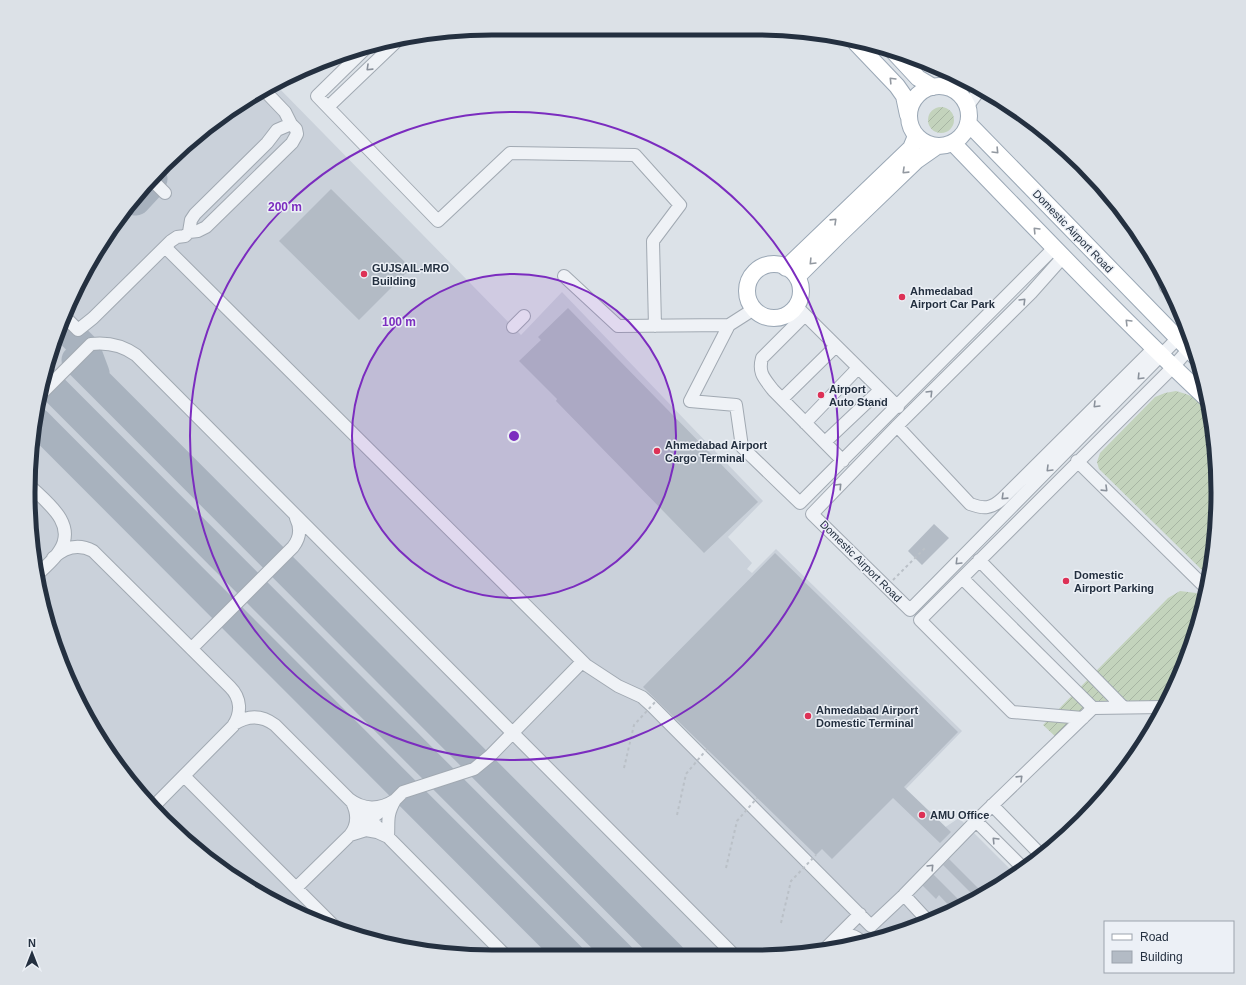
<svg xmlns="http://www.w3.org/2000/svg" width="1246" height="985" viewBox="0 0 1246 985" font-family="Helvetica,sans-serif">
<style>
.built{fill:#cad1da}
.garden{fill:url(#garden-furrows)}
.lines{fill:none;stroke-linecap:round;stroke-linejoin:round}
.taxiway{stroke:#a8b2be;stroke-width:29}
.building{fill:#b3bbc5}
.minor-casing{stroke:#a1a9b2;stroke-width:14}
.major-casing{stroke:#9aa7b5;stroke-width:18}
.path{stroke:#bac0c7;stroke-width:2;stroke-dasharray:3 3;stroke-linecap:butt}
.minor{stroke:#eff2f6;stroke-width:12}
.major{stroke:#fff;stroke-width:16}
.path-bridge{stroke:#bac0c7;stroke-width:2;stroke-dasharray:3 3;stroke-linecap:butt}
.oneway{stroke:#8a919b}
.oneway2{stroke:#9298a0}
.ring{fill:none;stroke:#7b2cbf;stroke-width:2}
.poi-dot{fill:#dd3156;stroke:#ecf0f6;stroke-width:1.5}
.labels{text-anchor:middle;dominant-baseline:central;stroke-width:3;stroke-linejoin:round;paint-order:stroke}
.street-label{font-size:11px;fill:#243040;stroke:#ecf0f6}
.poi-label{font-size:11px;font-weight:bold;fill:#243040;stroke:#ecf0f6;text-anchor:start}
.rim{fill:none;stroke:#243040;stroke-width:5}
.centre{fill:#7b2cbf;stroke:#ecf0f6;stroke-width:2}
.ring-label{font-size:12px;text-anchor:middle;font-weight:bold;fill:#7b2cbf;stroke:#ecf0f6;stroke-width:3;stroke-linejoin:round;paint-order:stroke}
</style>
<defs>
<pattern id="garden-furrows" width="10" height="10" patternUnits="userSpaceOnUse"><rect width="10" height="10" fill="#c3d3bc"/><path d="M-1 1l2-2M0 10L10 0M9 11l2-2" fill="none" stroke="#a7b5a3"/></pattern>
</defs>
<rect width="100%" height="100%" fill="#dce2e8"/>
<path class="built" d="M275,84L521,335L562,292L763,501L728,537L752,563L747,569L752,573L776,549L962,731L903,792L941,830L959,818L1015,874L986,895L903,932L784,956L492,957L402,948L315,922L234,879L143,799L90,725L44,612L28,492L44,372L90,260L164,164L260,90Z"/>
<path class="garden" d="M928 120a13 13 0 1 1 26 0a13 13 0 1 1-26 0Z
M1176,391L1186,394L1200,400L1209,411L1214,432L1217,523L1208,576L1099,469L1097,462L1100,453L1155,397L1165,393Z
M1180,591L1196,593L1204,601L1202,613L1170,698L1167,703L1093,704L1058,739L1043,725L1168,598Z"/>
<g class="lines">
<path class="taxiway" d="M136,201L149,187L153,179
M63,326L86,349L95,373
M76,360L671,956
M43,378L621,957
M37,422L571,957"/>
</g>
<path class="building" d="M331,189L411,268L359,320L279,241Z
M568,308L758,502L704,553L556,401L557,399L519,361L541,340L538,337Z
M934,524L949,538L922,565L908,551Z
M775,553L958,732L904,787L951,832L940,843L893,798L832,859L822,849L816,855L643,687Z
M949,859L985,895L977,899L943,865Z
M930,871L964,905L953,910L939,895L936,899L919,882Z"/>
<g class="lines">
<defs>
<path id="minor" d="M368,46L317,96L438,221L510,153L635,155L680,205L653,241L655,326
M952,89L964,80
M328,107L397,41
M967,107L981,88
M152,180L165,193
M189,232L191,220L195,214L267,143L277,130L291,124
M165,247L586,665L618,686L642,697L652,706L871,926L904,895L976,821
M1063,257L1031,293L897,426L812,514L910,610L1177,339
M564,276L618,326L729,325
M1163,277L1166,287L1169,290
M796,306L898,407
M754,309L729,325L690,401L736,405L742,447L800,503L1054,248
M805,315L762,358C758,373 764,378 773,390L843,461
M66,318L78,330L93,318L171,241L177,237L185,236L189,232L198,231L206,227L292,143L297,134L296,129L291,124L285,112L263,89
M513,327L524,316
M41,394L91,344C108,342 122,345 136,355L735,956
M782,399L836,346
M805,423L858,368
M897,426L970,504C984,509 991,509 1002,499L1154,348
M825,442L880,390
M1077,461L1206,588
M29,485C46,502 77,523 60,550C55,559 46,566 39,573
M53,558C65,547 78,543 93,551L230,687C241,698 242,713 233,726L153,807
M979,560L1124,708
M962,578L1093,708
M192,648L293,547C300,538 301,528 296,518
M1083,718L1012,712L920,620L1173,367L1188,350
M234,724C248,715 262,715 275,725L352,802C358,814 358,825 350,835L395,800L403,792L474,769L490,756L582,662
M184,776L336,928
M349,799C363,810 380,810 395,800C386,816 389,821 388,837Z
M992,805L1041,855
M1023,868L976,821L1093,708L1164,707
M296,888L350,835L366,830L377,832L388,837L507,957
M904,895L928,921
M836,939C845,933 853,934 861,941
M827,947L860,914"/>
<path id="major" d="M856,43L897,86L904,96L908,115
M892,50L918,78L933,87
M909 116a30 30 0 1 1 60 0a30 30 0 1 1-60 0Z
M968,123L1197,358
M953,143C1036,229 1119,316 1206,398
M747 291a27 27 0 1 1 54 0a27 27 0 1 1-54 0Z
M786,268L911,148L916,136
M797,277L839,235L916,161L936,147"/>
</defs>
<use href="#minor" class="minor-casing"/>
<use href="#major" class="major-casing"/>
<path class="path" d="M893,580L925,548"/>
<use href="#minor" class="minor"/>
<use href="#major" class="major"/>
<path class="path-bridge" d="M624,768L634,725L657,700
M677,815L686,774L707,749
M726,868L737,821L757,798
M781,923L791,881L816,855"/>
</g>
<defs><path id="oneway-chevron" d="M-2-3.5L2.5 0L-2 3.5" fill="none" stroke-width="1.6" stroke-linecap="round" stroke-linejoin="round"/></defs>
<g class="oneway">
<use href="#oneway-chevron" transform="translate(369 68) rotate(136)"/>
<use href="#oneway-chevron" transform="translate(1023 301) rotate(-45)"/>
<use href="#oneway-chevron" transform="translate(1140 377) rotate(134)"/>
<use href="#oneway-chevron" transform="translate(930 393) rotate(-45)"/>
<use href="#oneway-chevron" transform="translate(1096 405) rotate(135)"/>
<use href="#oneway-chevron" transform="translate(1049 469) rotate(135)"/>
<use href="#oneway-chevron" transform="translate(839 486) rotate(-46)"/>
<use href="#oneway-chevron" transform="translate(1105 489) rotate(44)"/>
<use href="#oneway-chevron" transform="translate(1004 497) rotate(136)"/>
<use href="#oneway-chevron" transform="translate(958 562) rotate(135)"/>
<use href="#oneway-chevron" transform="translate(1020 778) rotate(-44)"/>
<use href="#oneway-chevron" transform="translate(995 840) rotate(-134)"/>
<use href="#oneway-chevron" transform="translate(931 867) rotate(-46)"/>
</g>
<g class="oneway2">
<use href="#oneway-chevron" transform="translate(892 80) rotate(-134)"/>
<use href="#oneway-chevron" transform="translate(996 151) rotate(46)"/>
<use href="#oneway-chevron" transform="translate(905 171) rotate(136)"/>
<use href="#oneway-chevron" transform="translate(834 221) rotate(-44)"/>
<use href="#oneway-chevron" transform="translate(1036 230) rotate(-134)"/>
<use href="#oneway-chevron" transform="translate(812 262) rotate(134)"/>
<use href="#oneway-chevron" transform="translate(1128 322) rotate(-135)"/>
</g>
<circle cx="514" cy="436" r="162" fill="#7b2cbf" fill-opacity=".12"/>
<g class="ring">
<circle cx="514" cy="436" r="162"/>
<circle cx="514" cy="436" r="324"/>
</g>
<g class="poi-dot">
<circle cx="364" cy="274" r="4"/>
<circle cx="902" cy="297" r="4"/>
<circle cx="821" cy="395" r="4"/>
<circle cx="657" cy="451" r="4"/>
<circle cx="1066" cy="581" r="4"/>
<circle cx="808" cy="716" r="4"/>
<circle cx="922" cy="815" r="4"/>
</g>
<g class="labels">
<g class="street-label">
<text transform="translate(1073 231) rotate(46)">Domestic Airport Road</text>
<text transform="translate(861 561) rotate(45)">Domestic Airport Road</text>
</g>
<g class="poi-label">
<text x="372" y="268">GUJSAIL-MRO<tspan x="372" dy="13">Building</tspan></text>
<text x="910" y="291">Ahmedabad<tspan x="910" dy="13">Airport Car Park</tspan></text>
<text x="829" y="389">Airport<tspan x="829" dy="13">Auto Stand</tspan></text>
<text x="665" y="445">Ahmedabad Airport<tspan x="665" dy="13">Cargo Terminal</tspan></text>
<text x="1074" y="575">Domestic<tspan x="1074" dy="13">Airport Parking</tspan></text>
<text x="816" y="710">Ahmedabad Airport<tspan x="816" dy="13">Domestic Terminal</tspan></text>
<text x="930" y="815">AMU Office</text>
</g>
</g>
<path d="M0 0H1246V985H0ZM492 35H754A457 457 0 0 1 1211 492V493A457 457 0 0 1 754 950H492A457 457 0 0 1 35 493V492A457 457 0 0 1 492 35Z" fill="#dce1e7" fill-rule="evenodd"/>
<path class="rim" d="M492 35H754A457 457 0 0 1 1211 492V493A457 457 0 0 1 754 950H492A457 457 0 0 1 35 493V492A457 457 0 0 1 492 35Z"/>
<circle cx="514" cy="436" r="6" class="centre"/>
<g class="ring-label">
<text x="285" y="211">200 m</text>
<text x="399" y="326">100 m</text>
</g>
<rect x="1104" y="921" width="130" height="52" fill="#ecf0f6" stroke="#9ca3ad"/>
<rect x="1112" y="934" width="20" height="6" fill="#ffffff" stroke="#9ca3ad"/>
<text x="1140" y="941" font-size="12" fill="#243040">Road</text>
<rect x="1112" y="951" width="20" height="12" fill="#b3bbc5" stroke="#9ca3ad"/>
<text x="1140" y="961" font-size="12" fill="#243040">Building</text>
<g transform="translate(32 953)" stroke="#ecf0f6" stroke-width="3" paint-order="stroke">
<path d="M0-3L7 15L0 10L-7 15Z" fill="#243040"/>
<text y="-6" font-size="11" font-weight="bold" text-anchor="middle" fill="#243040">N</text>
</g>
</svg>
